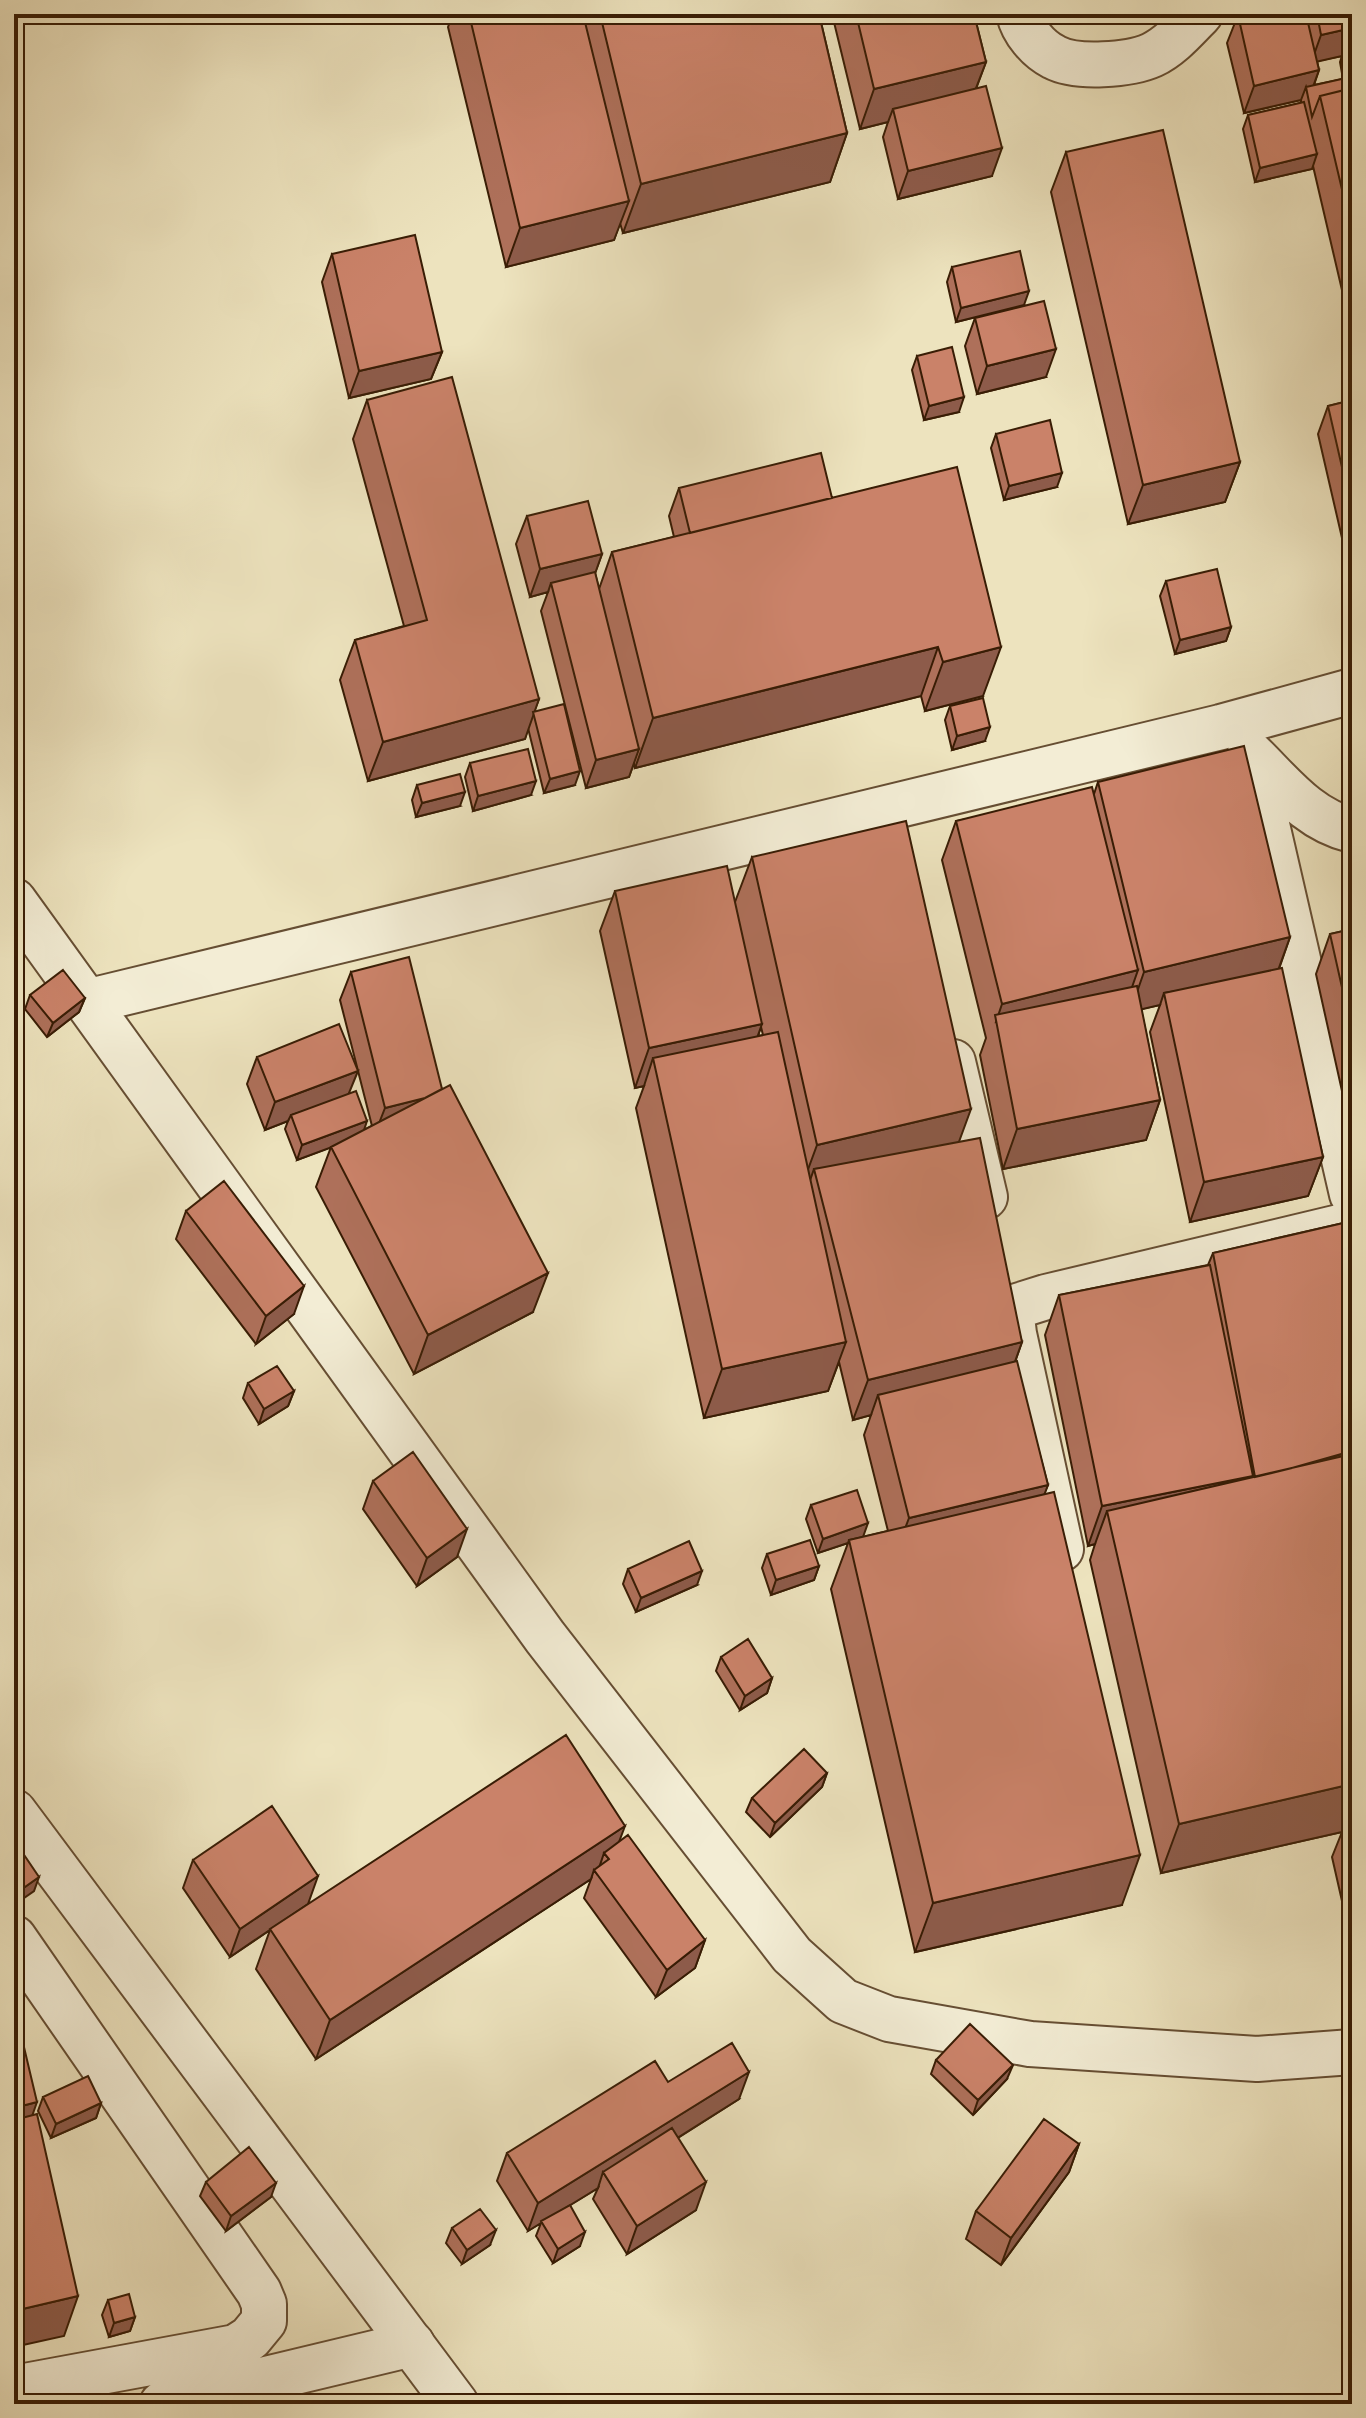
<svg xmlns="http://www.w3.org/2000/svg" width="1366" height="2418" viewBox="0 0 1366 2418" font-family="'EB Garamond',serif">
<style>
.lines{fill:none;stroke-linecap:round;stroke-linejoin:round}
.minor-casing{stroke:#664e33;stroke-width:48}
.tertiary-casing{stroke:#664e33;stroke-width:48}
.minor{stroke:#f3edd5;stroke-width:44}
.tertiary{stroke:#f3edd5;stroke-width:44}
.wall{fill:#ae705a;stroke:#391d05;stroke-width:2;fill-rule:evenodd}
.shaded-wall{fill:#8d5b4a;stroke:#391d05;stroke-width:2}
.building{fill:#ca8269;stroke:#391d05;stroke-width:2}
</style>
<rect width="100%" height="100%" fill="#ede3be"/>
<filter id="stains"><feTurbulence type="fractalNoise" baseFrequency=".0025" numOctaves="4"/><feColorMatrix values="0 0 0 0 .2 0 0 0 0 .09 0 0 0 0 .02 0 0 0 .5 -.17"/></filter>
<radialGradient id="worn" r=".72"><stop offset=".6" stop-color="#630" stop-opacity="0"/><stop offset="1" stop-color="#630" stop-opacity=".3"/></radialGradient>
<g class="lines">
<defs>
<path id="minor" d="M1019,14C1023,31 1038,49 1054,57C1076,69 1130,65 1152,55C1171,46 1186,28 1200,14
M1250,753C1281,783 1308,820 1352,830
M1251,755L1352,1194
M14,901L545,1637L792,1955L843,2001L889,2019L1030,2044L1257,2059L1352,2052
M86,1002L1221,727L1352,691
M953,1062L985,1197
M1061,1549L1014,1334L1011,1308L1046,1297L1352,1224
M14,1938L259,2292L264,2304V2321L250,2338L236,2347L14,2388
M162,2404L412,2344"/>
<path id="tertiary" d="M14,1812L456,2404"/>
</defs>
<use href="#minor" class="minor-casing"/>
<use href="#tertiary" class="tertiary-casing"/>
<use href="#minor" class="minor"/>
<use href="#tertiary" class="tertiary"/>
</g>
<path class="wall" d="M453,14H819L847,133L830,182L623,233L620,223L614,240L506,267L448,27Z
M832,14H974L986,62L976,89L992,176L898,199L883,137L888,122L860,129Z
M1243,14H1352V333L1313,166L1312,169L1255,182L1243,129L1248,115L1301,103V100L1244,113L1227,43L1238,15ZM1342,56L1340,62L1343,79L1314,85L1319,70L1317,61Z
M1066,152L1240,462L1225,502L1128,524L1051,192Z
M332,254L442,352L431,379L349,398L322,282Z
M952,267L1024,305L956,322L947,282Z
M975,318L1046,377L977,394L965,346Z
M917,356L959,412L924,420L912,370Z
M367,400L539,699L534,712L575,785L544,793L528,728L525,739L368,781L340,680L355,640L404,626L353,439Z
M1352,400V563L1348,564L1318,434L1328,406Z
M996,434L1057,487L1004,500L991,448Z
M679,488L832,498L983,696L925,711L921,696L635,768L634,763L629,777L586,788L541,611L548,592L530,597L516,544L527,516L602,554L595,573L599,589L612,552L674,537L669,516Z
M1166,581L1231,627L1226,641L1175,654L1160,596Z
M950,706L985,741L952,750L945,720Z
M470,763L531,795L473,811L465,777Z
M1098,782L1290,937L1279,969L1323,1157L1308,1196L1190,1222L1150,1032L1160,1005L1141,1009L1160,1100L1146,1140L1003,1169L980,1055L986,1038L942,860L956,821L1094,794Z
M417,785L460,806L416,817L412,800Z
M752,857L959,1142L1022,1342L1015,1362L1048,1485L1044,1494L1122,1905L915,1952L831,1589L848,1543L818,1553L806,1519L811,1505L863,1537L888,1531L864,1435L871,1415L853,1420L839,1362L828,1391L704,1418L636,1108L644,1086L635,1088L600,931L615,891L735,902ZM761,1027L763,1035L758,1036Z
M1352,929V1136L1316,974L1330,934Z
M351,972L442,1089L533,1312L414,1374L316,1187L331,1147L297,1160L285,1129L288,1121L265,1130L247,1084L257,1057L349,1093L364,1130L372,1126L340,1000Z
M30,995L85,998L79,1012L47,1037L25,1009Z
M186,1211L294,1314L256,1344L176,1239Z
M1352,1221V1945L1332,1857L1342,1832L1161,1873L1090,1560L1095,1544L1088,1546L1045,1335L1059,1295L1208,1265L1213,1253Z
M248,1383L294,1391L288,1406L259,1424L243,1398Z
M373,1481L457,1557L417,1586L363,1509Z
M767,1554L819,1566L814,1580L771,1595L762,1568Z
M628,1569L697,1585L636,1612L623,1584Z
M721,1657L772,1678L767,1693L740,1710L716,1671Z
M827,1773L822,1787L770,1837L746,1812L752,1798Z
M619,1842L705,1940L695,1968L656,1997L584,1898L591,1879L316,2059L256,1969L270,1930L230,1957L183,1888L193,1860L295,1913Z
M936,2060L1007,2079L973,2115L931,2074Z
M668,2082L739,2099L678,2138L696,2210L627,2254L593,2199L598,2188L570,2205L580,2246L553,2263L536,2236L541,2223L528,2231L497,2181L507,2153Z
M43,2097L101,2103L96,2118L51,2138L38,2111Z
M1079,2144L1069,2172L1001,2265L966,2239L976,2211Z
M206,2182L271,2197L226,2231L200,2196Z
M452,2228L490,2245L462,2264L446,2243Z
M108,2300L135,2317L130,2331L109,2337L102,2315Z"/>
<path class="shaded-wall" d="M1352,28V54L1345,48L1342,56L1311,63L1321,35Z
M986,62L971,101L893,109L888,122L860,129L874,89Z
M1319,70L1309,98L1306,87L1301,100L1244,113L1254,86Z
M847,133L830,182L623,233L641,184Z
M1002,148L992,176L898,199L908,171Z
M1317,154L1312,169L1255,182L1260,168Z
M629,201L614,240L506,267L520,228Z
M1029,291L1024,305L956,322L961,308Z
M1056,349L1046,377L977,394L987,366Z
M442,352L431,379L349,398L359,371Z
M964,397L959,412L924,420L929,406Z
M1240,462L1225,502L1128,524L1143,485Z
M1062,473L1057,487L1004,500L1009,486Z
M1352,553V563L1348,564Z
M602,554L592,582L551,583L548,592L530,597L540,569Z
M1231,627L1226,641L1175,654L1180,640Z
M938,647L921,696L635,768L653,718Z
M1001,647L983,696L925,711L943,662Z
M539,699L525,739L368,781L383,742Z
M990,727L985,741L952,750L957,736Z
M639,749L629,777L586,788L596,760Z
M580,771L575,785L544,793L550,779Z
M536,781L531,795L473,811L478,796Z
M465,792L460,806L416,817L422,803Z
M1290,937L1276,976L1164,993L1160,1005L1130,1012L1144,972Z
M1138,970L1124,1010L996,1022L1002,1004Z
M85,998L79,1012L47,1037L53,1023Z
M762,1024L748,1063L653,1058L644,1086L635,1088L649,1048Z
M358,1071L347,1098L291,1115L288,1121L265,1130L275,1102Z
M443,1093L374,1136L385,1108Z
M1160,1100L1146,1140L1003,1169L1017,1129Z
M971,1109L953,1158L814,1169L806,1192L799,1194L817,1145Z
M367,1121L362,1136L297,1160L302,1145Z
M1323,1157L1308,1196L1190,1222L1204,1182Z
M548,1273L533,1312L414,1374L428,1335Z
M304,1286L294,1314L256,1344L266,1316Z
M846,1342L828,1391L704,1418L722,1369Z
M1022,1342L1008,1381L878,1395L871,1415L853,1420L868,1380Z
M294,1391L288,1406L259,1424L264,1409Z
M1352,1451V1486L1256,1479Z
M1253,1476L1239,1515L1107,1511L1095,1544L1088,1546L1102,1506Z
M1048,1485L1033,1524L894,1558L909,1518Z
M868,1523L863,1537L849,1540L848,1543L818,1553L823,1539Z
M467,1529L457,1557L417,1586L427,1558Z
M819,1566L814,1580L771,1595L776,1580Z
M702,1571L697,1585L636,1612L641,1598Z
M772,1678L767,1693L740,1710L745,1696Z
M827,1773L822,1787L770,1837L775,1823Z
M1352,1784V1829L1347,1817L1342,1832L1161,1873L1179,1824Z
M625,1826L610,1866L609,1859L604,1853L597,1874L594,1870L591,1879L316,2059L330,2020Z
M1140,1855L1122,1905L915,1952L933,1903Z
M318,1876L308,1904L230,1957L240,1929Z
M39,1877L34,1891L14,1905L15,1894Z
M705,1940L695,1968L656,1997L667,1970Z
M1013,2065L1007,2079L973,2115L978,2100Z
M749,2072L739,2099L609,2181L603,2172L598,2188L528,2231L538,2203Z
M37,2102L23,2142L14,2144V2108Z
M101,2103L96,2118L51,2138L56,2124Z
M1079,2144L1069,2172L1001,2265L1011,2238Z
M706,2182L696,2210L627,2254L637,2226Z
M276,2183L271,2197L226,2231L231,2216Z
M496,2230L490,2245L462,2264L467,2250Z
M585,2232L580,2246L553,2263L558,2249Z
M78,2296L64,2336L14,2347V2311Z
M135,2317L130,2331L109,2337L114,2323Z"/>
<path class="building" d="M469,14H583L629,201L520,228Z
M600,14H819L847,133L641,184Z
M856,14H974L986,62L874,89Z
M1243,14H1306L1319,70L1254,86L1238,15Z
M1317,14H1352V28L1321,35Z
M1352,47V80H1351L1345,48Z
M1346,78L1349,89L1320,96L1312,117L1306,87Z
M986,86L1002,148L908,171L893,109Z
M1352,88V232L1320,96Z
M1304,102L1317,154L1260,168L1248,115Z
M1163,130L1240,462L1143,485L1066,152Z
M415,235L442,352L359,371L332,254Z
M1020,251L1029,291L961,308L952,267Z
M1044,301L1056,349L987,366L975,318Z
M952,347L964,397L929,406L917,356Z
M452,377L539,699L383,742L355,640L427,620L367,400Z
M1352,400V511L1328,406Z
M1050,420L1062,473L1009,486L996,434Z
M821,453L832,498L690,533L679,488Z
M957,467L1001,647L943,662L938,647L653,718L612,552Z
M588,501L602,554L540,569L527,516Z
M1217,569L1231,627L1180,640L1166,581Z
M595,572L639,749L596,760L551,583Z
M983,698L990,727L957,736L950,706Z
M564,704L580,771L550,779L533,712Z
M1244,746L1290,937L1144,972L1098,782Z
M528,749L536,781L478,796L470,763Z
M460,774L465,792L422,803L417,785Z
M1092,787L1138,970L1002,1004L956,821Z
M906,821L971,1109L817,1145L752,857Z
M727,866L762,1024L649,1048L615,891Z
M1352,929V1032L1330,934Z
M409,957L442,1089L425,1098L385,1108L351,972Z
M1282,968L1323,1157L1204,1182L1164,993Z
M63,970L85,998L53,1023L30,995Z
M1137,986L1160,1100L1017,1129L995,1015Z
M339,1024L358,1071L275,1102L257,1057Z
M778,1032L846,1342L722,1369L653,1058Z
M450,1085L548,1273L428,1335L331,1147Z
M356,1091L367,1121L302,1145L291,1115Z
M980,1138L1022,1342L868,1380L814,1169Z
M224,1181L304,1286L266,1316L186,1211Z
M1352,1221V1451L1292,1468L1255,1477L1213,1253Z
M1210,1265L1253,1476L1102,1506L1059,1295Z
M1017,1361L1048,1485L909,1518L878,1395Z
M277,1366L294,1391L264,1409L248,1383Z
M413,1452L467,1529L427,1558L373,1481Z
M1352,1454V1784L1179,1824L1107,1511Z
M857,1490L868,1523L823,1539L811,1505Z
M1054,1492L1140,1855L933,1903L849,1540Z
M810,1540L819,1566L776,1580L767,1554Z
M689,1541L702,1571L641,1598L628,1569Z
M748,1639L772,1678L745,1696L721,1657Z
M566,1735L625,1826L330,2020L270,1929Z
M804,1749L827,1773L775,1823L752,1798Z
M272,1806L318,1876L240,1929L193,1860Z
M1352,1816V1841L1347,1817Z
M628,1835L705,1940L667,1970L594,1870L609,1859L604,1853Z
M14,1840L39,1877L15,1894L14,1893Z
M14,2005L37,2102L14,2108Z
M970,2024L1013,2065L978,2100L936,2060Z
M732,2043L749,2072L538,2203L507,2153L655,2061L668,2082Z
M88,2076L101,2103L56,2124L43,2097Z
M37,2114L78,2296L14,2311V2120Z
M1044,2119L1079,2144L1011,2238L976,2211Z
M672,2128L706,2182L637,2226L603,2172Z
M249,2147L276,2183L231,2216L206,2182Z
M570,2205L585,2232L558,2249L541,2221Z
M480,2209L496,2230L467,2250L452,2228Z
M129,2294L135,2317L114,2323L108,2300Z"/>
<rect width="1366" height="2418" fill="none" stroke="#ede3be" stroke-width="48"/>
<rect x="16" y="16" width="1334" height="2386" fill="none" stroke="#391d05" stroke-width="4"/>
<rect x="24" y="24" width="1318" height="2370" fill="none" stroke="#391d05" stroke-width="2"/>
<rect width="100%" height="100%" filter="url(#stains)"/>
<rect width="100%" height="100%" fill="url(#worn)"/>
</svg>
